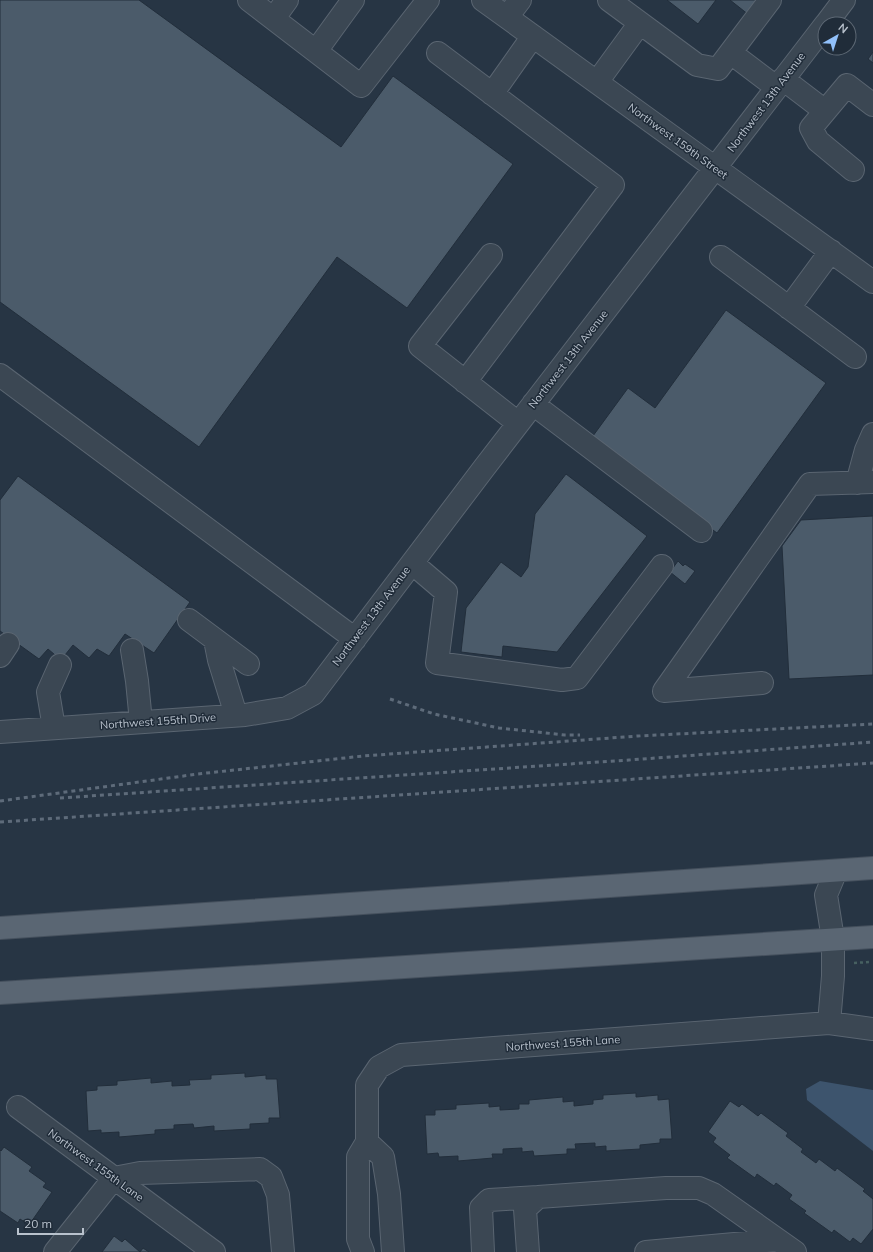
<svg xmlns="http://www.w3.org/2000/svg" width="873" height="1252" viewBox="0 0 873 1252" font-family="Mulish,sans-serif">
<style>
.water{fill:#3d546d}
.building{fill:#4b5b6a;stroke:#222e3b}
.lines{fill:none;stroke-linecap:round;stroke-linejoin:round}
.minor-casing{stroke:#5a6571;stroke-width:24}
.major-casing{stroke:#45505d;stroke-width:24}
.path{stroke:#476061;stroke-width:2.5;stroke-dasharray:3 3;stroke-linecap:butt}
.minor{stroke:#3b4753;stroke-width:22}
.major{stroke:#5a6673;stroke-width:22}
.rail{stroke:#5e6b7a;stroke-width:3;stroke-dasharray:4 4;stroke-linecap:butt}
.labels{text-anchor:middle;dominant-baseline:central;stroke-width:3;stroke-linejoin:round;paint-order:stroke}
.street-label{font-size:11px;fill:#b9c2cd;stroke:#202c39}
</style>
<rect width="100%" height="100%" fill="#273544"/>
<path class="water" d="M820,1081L873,1090V1151L807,1100L806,1089Z"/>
<path class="building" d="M0,0H139L341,147L393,76L513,164L407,308L337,257L199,447L0,302Z
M667,0H716L698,24Z
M730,0H761L749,15Z
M873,52V63L868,59Z
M726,310L826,383L717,533L590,440L628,388L655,408Z
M566,474L647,536L557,652L503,646L502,657L461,652L466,608L501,562L521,577L528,567L535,514Z
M18,476L190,602L154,653L125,634L109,656L97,649L89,658L73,645L61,660L48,649L39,659L0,631V500Z
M873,516V675L789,679L782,546L801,520Z
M678,561L683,566L685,564L695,571L685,584L670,572Z
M245,1073V1077L266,1075V1079H277L280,1118H269V1123L250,1124V1129L214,1131V1126L194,1128L193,1124L174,1125V1129L155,1130V1134L119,1137V1132L101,1133V1130L88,1131L86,1091L97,1090V1086L117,1085V1081L151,1078V1083L172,1081V1086L190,1085L189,1080L211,1079V1075Z
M636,1093V1097L658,1095V1100L669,1099L672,1139H660V1143L640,1145V1149L606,1151V1146L595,1147V1143L575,1144L576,1149H567V1154L534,1156L533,1151L522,1152V1148L503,1149V1154H492L493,1158L458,1161V1156L439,1157L438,1153L427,1154L425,1115H435V1110L456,1109V1105L489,1103V1107L500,1106V1110L519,1109V1104H529V1100L563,1097V1102L574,1101V1106L593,1104V1100L603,1099V1095Z
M730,1101L739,1107L742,1104L758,1116L761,1113L788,1133L786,1136L803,1149L801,1152L816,1163L819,1159L835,1171L837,1168L865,1189L863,1191L873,1199V1229L861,1244L853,1238L850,1242L834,1230L832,1233L804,1213L806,1211L789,1199L792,1195L776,1183L774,1186L757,1174L755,1178L727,1158L730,1155L713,1142L716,1138L708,1132Z
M4,1147L32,1167L29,1171L46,1183L43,1187L52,1192L29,1225L20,1219L18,1223L0,1211V1150L1,1151Z
M114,1236L122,1242L125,1239L140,1252L143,1248L149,1252H102Z"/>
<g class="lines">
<defs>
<path id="minor" d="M249,0L361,86L428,0
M483,0L873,282
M609,0L697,65L718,69L770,0
M507,17L520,0
M274,18L287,0
M826,24L844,0
M316,51L353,0
M438,53L613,185L465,382
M731,53L776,87
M783,79L825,111
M597,82L640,23
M492,94L533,36
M853,170L818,141L811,128L847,85L873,105
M491,255L420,346L518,423
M721,257L855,357
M789,308L831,251
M0,375L355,639
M533,404L701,531
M857,483L866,450L873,434
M412,563L446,592L437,663L562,680L577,678L662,566
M189,620L248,664
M215,640L219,660L236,715
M132,650L137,681L141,722
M0,656L8,644
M762,683L664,691L810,484L873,482
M54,728L48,692L60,665
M0,732L245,715L287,708L313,694L484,468L825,25
M829,1023L833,976V939L826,895L836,871
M18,1107L214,1252
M367,1142L383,1157L389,1194L393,1252
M55,1252L114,1178L140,1173L260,1169L271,1177L278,1195L283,1252
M363,1252L358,1239V1157L367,1142V1085L379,1067L401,1055L829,1023L873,1029
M483,1252L481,1208L489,1200L538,1197
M528,1252L525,1209L538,1197L666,1188H699L713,1194L795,1252
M646,1252L777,1240"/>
<path id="major" d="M0,928L873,868
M0,993L873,937"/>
</defs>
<use href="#minor" class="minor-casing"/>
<use href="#major" class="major-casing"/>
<path class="path" d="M854,963L869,962"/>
<use href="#minor" class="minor"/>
<use href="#major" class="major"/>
<path class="rail" d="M390,699L434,714L499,728L565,735H580
M60,798L629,760L873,742
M0,801L198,774L363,756L638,736L873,724
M0,822L873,763"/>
</g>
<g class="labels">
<g class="street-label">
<text transform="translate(766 102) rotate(-53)">Northwest 13th Avenue</text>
<text transform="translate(678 141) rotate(36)">Northwest 159th Street</text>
<text transform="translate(568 359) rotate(-52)">Northwest 13th Avenue</text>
<text transform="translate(371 616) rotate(-53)">Northwest 13th Avenue</text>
<text transform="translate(158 721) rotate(-4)">Northwest 155th Drive</text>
<text transform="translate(563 1043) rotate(-4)">Northwest 155th Lane</text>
<text transform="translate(96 1165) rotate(36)">Northwest 155th Lane</text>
</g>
</g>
<g transform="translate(837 36) rotate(39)"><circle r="19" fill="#202c39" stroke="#5d6874"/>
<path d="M0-3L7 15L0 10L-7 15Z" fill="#91c0fa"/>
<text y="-6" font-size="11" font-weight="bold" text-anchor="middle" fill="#b9c2cd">N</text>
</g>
<path d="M18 1228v6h65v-6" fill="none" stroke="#b9c2cd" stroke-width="2"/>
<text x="24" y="1228" font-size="12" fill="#b9c2cd" stroke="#202c39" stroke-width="3" paint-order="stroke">20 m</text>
</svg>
